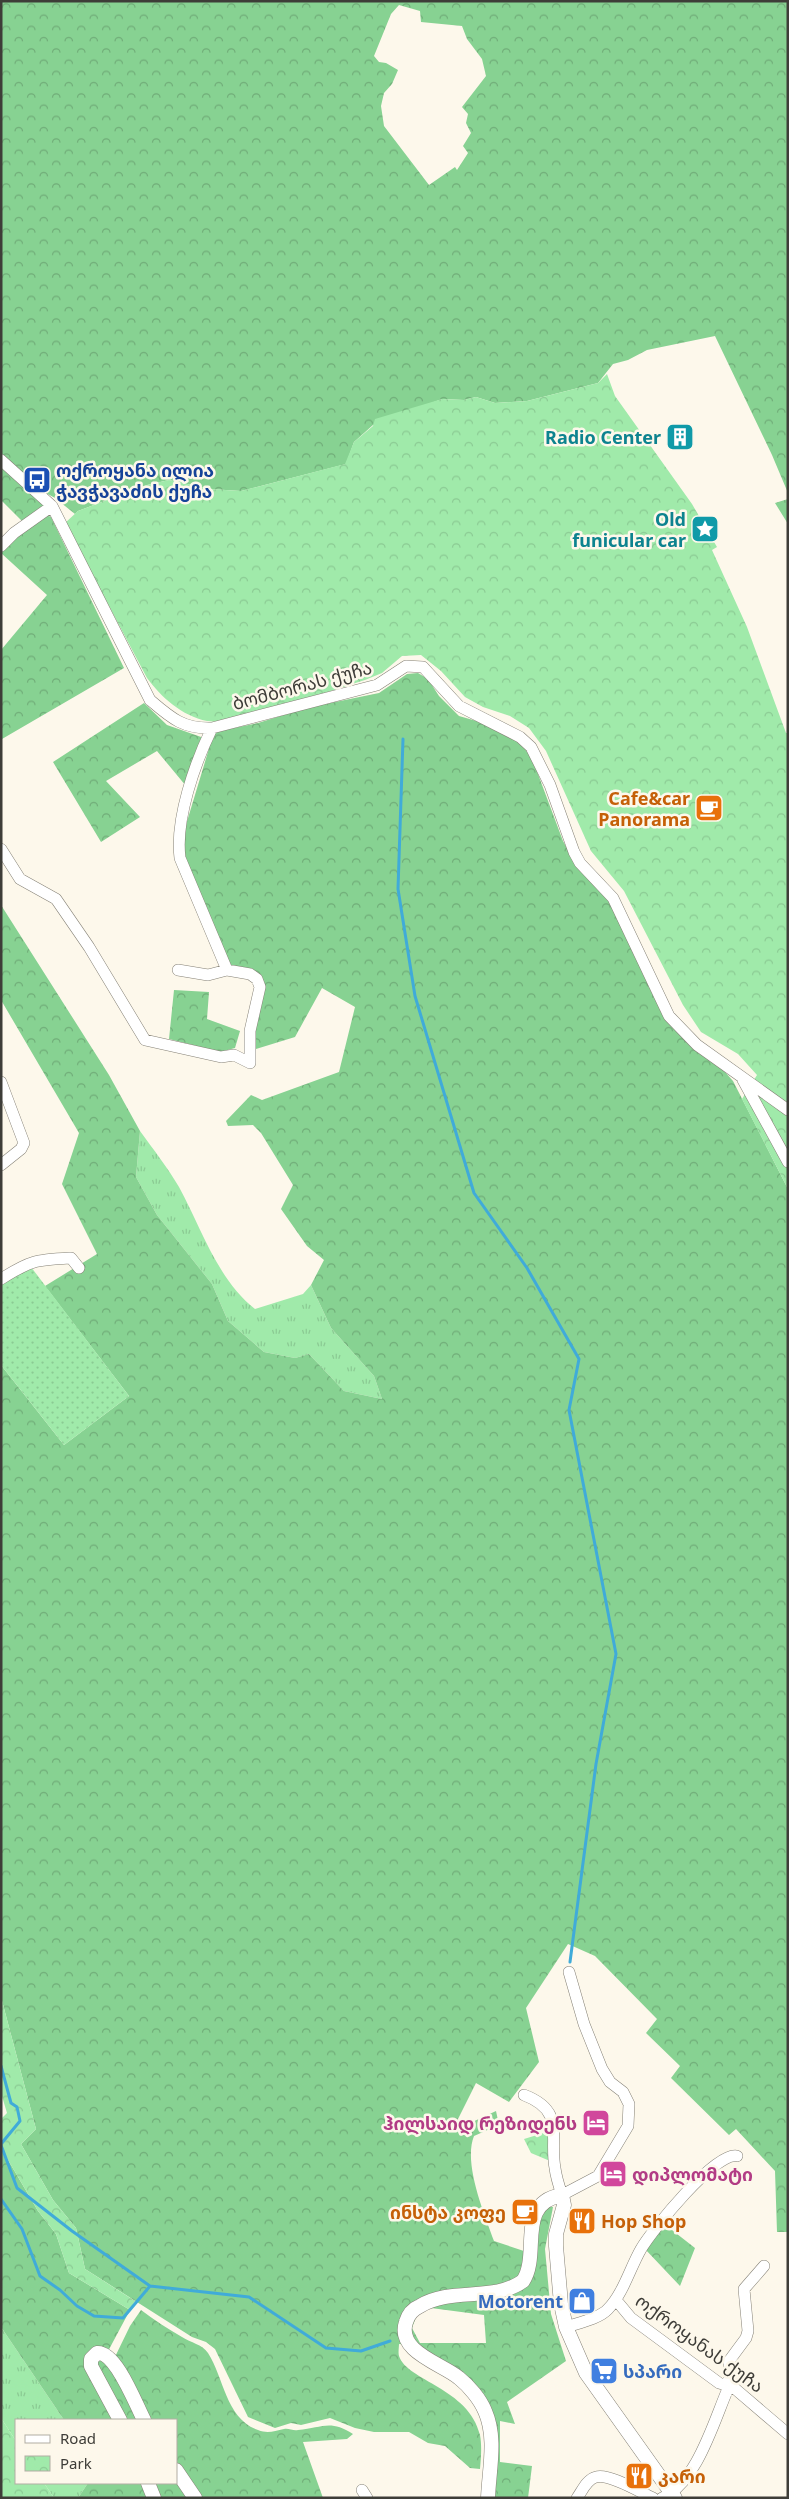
<svg xmlns="http://www.w3.org/2000/svg" width="789" height="2499" viewBox="0 0 789 2499" font-family="'Noto Sans','Noto Sans Georgian',sans-serif">
<style>
.grass{fill:url(#grass-tufts)}
.forest{fill:url(#forest-crowns);fill-rule:evenodd}
.park{fill:url(#park-crowns)}
.garden{fill:url(#garden-dots)}
.lines{fill:none;stroke-linecap:round;stroke-linejoin:round}
.stream{stroke:#40abd9;stroke-width:3}
.minor-casing{stroke:#858176;stroke-width:12}
.major-casing{stroke:#858176;stroke-width:15}
.minor{stroke:#fff;stroke-width:11}
.major{stroke:#fff;stroke-width:14}
.labels{text-anchor:middle;dominant-baseline:central;stroke-width:5;stroke-linejoin:round;paint-order:stroke}
.culture-label{font-size:18px;font-weight:bold;fill:#0d838f;stroke:#fdf8eb;text-anchor:end}
.transit-label{font-size:18px;font-weight:bold;fill:#164399;stroke:#fdf8eb;text-anchor:start}
.street-label{font-size:18px;fill:#3e3d38;stroke:#fdf8eb}
.food-label{font-size:18px;font-weight:bold;fill:#c56008;stroke:#fdf8eb;text-anchor:end}
.hotel-label{font-size:18px;font-weight:bold;fill:#b23c85;stroke:#fdf8eb;text-anchor:end}
.shop-label{font-size:18px;font-weight:bold;fill:#366cbe;stroke:#fdf8eb;text-anchor:end}
</style>
<defs>
<pattern id="grass-tufts" width="24" height="20" patternUnits="userSpaceOnUse" patternTransform="scale(1.25)"><rect width="24" height="20" fill="#a0eaaa"/><path d="M3 7l-1-3M5 7V3M7 7l1-3M15 17l-1-3M17 17v-4M19 17l1-3" fill="none" stroke="#8bca93"/></pattern>
<pattern id="forest-crowns" width="20" height="18" patternUnits="userSpaceOnUse" patternTransform="scale(1.25)"><rect width="20" height="18" fill="#87d292"/><path d="M2 6a3 3 0 1 1 6 0M12 15a3 3 0 1 1 6 0" fill="none" stroke="#70ac78"/></pattern>
<pattern id="park-crowns" width="20" height="18" patternUnits="userSpaceOnUse" patternTransform="scale(1.25)"><rect width="20" height="18" fill="#a0eaaa"/><path d="M2 6a3 3 0 1 1 6 0M12 15a3 3 0 1 1 6 0" fill="none" stroke="#8bca93"/></pattern>
<pattern id="garden-dots" width="8" height="8" patternUnits="userSpaceOnUse" patternTransform="scale(1.25)"><rect width="8" height="8" fill="#a0eaaa"/><path d="M2 2h.1M6 6h.1" fill="none" stroke="#8bca93" stroke-width="1.8" stroke-linecap="round"/></pattern>
</defs>
<rect width="100%" height="100%" fill="#fdf8eb"/>
<path class="grass" d="M140,1131C153,1149 168,1168 179,1187C202,1229 217,1279 255,1309L303,1294L311,1285L331,1328L374,1376L382,1399L344,1391L309,1354L295,1358L264,1352L228,1321L212,1284L157,1215L136,1177Z
M1,2327L64,2420H16V2441L1,2418Z
M44,2483H88L78,2498H54Z"/>
<path class="forest" d="M1,1H788V493L772,455L715,336L647,350L628,360L613,364L598,383L527,401L495,403L476,397L464,400L442,399L373,425L354,442L346,464L241,491L210,489L169,480L147,485L78,511L75,514L55,498L44,492L1,453ZM399,5L420,11L421,22L462,26L467,39L482,59L486,76L462,107L468,114L466,123L471,133L463,146L468,153L457,170L455,167L429,185L384,126L381,106L384,93L392,84L398,70L386,63L379,62L374,56L391,14Z
M1,467L45,505L23,522L1,500Z
M788,499V524L775,503Z
M47,515L51,517L124,668L2,739L1,650L47,595L1,553L17,535Z
M418,673L428,679L439,696L459,716L487,724L520,743L532,758L563,841L574,861L609,899L651,988L733,1081L788,1189V2232H777L775,2171L736,2129L729,2135L671,2078L680,2066L646,2033L657,2019L595,1956L568,1944L526,2008L539,2062L509,2102L476,2083L458,2119L468,2124L496,2111L499,2125L474,2136C463,2163 484,2213 494,2241L536,2255V2226L546,2206L553,2207L545,2249L551,2314L566,2361L507,2402L515,2424L500,2421V2462L532,2466L528,2498H488L489,2475L481,2404L410,2345L399,2344C399,2347 398,2353 399,2356C407,2381 469,2388 480,2435C482,2446 481,2458 480,2469L470,2468L445,2446L428,2443L409,2432H374L355,2428L330,2418L301,2425L291,2423L275,2428L248,2417L215,2349L206,2342L192,2337L85,2269L76,2228L53,2200L21,2144L36,2129L1,1997V1365L64,1445L129,1396L45,1286L97,1254L62,1184L79,1133L1,1000V905L109,1075L140,1131L136,1177L157,1215L212,1284L228,1321L264,1352L295,1358L309,1354L344,1391L382,1399L374,1376L331,1328L311,1285L324,1260L307,1246L281,1209L293,1185L261,1133L253,1125L228,1126L226,1121L251,1095L262,1100L339,1072L355,1007L322,988L295,1037L256,1049L255,1029L263,997V979L253,970L230,967L183,854L182,838L214,732L258,723L306,708L379,693L407,674ZM431,2308L484,2315L486,2343H420L412,2328L418,2312Z
M144,703L167,725L204,738L186,786L157,751L106,781L140,817L101,842L53,762Z
M174,990L209,992L207,1019L240,1031L235,1048L220,1052L169,1039Z
M1,2148L38,2211L56,2234L69,2273L130,2310L106,2355L144,2420H64L1,2327Z
M663,2223L695,2248L680,2286L645,2249Z
M141,2310C154,2320 168,2329 182,2337C191,2343 202,2344 208,2353C224,2378 226,2419 258,2430C268,2434 274,2431 284,2429C289,2428 293,2431 298,2430C322,2428 330,2419 353,2434L347,2439L303,2442L323,2498H198L176,2466V2420H148L113,2361L130,2326Z
M176,2470L195,2498H78L88,2483H176Z"/>
<path class="park" d="M607,374L615,396L692,504L717,547L712,550L747,627L786,733H788V1189L742,1099L757,1075L738,1054L701,1032L683,1005L624,891L591,851L546,751L529,728L510,716L483,707L465,697L441,671L421,655L402,656L382,673L365,680C335,689 232,726 207,721C182,716 161,697 147,678L65,523L78,511L147,485L169,480L210,489L241,491L345,464L354,442L373,426L375,419L442,399L464,400L476,397L495,403L527,401L598,383Z
M1,1997L36,2129L21,2144L53,2200L76,2228L85,2269L135,2301L130,2310L69,2273L56,2234L38,2211L1,2148V2119L7,2113L1,2093Z
M550,2131V2161L531,2153L524,2139Z
M1,2418L16,2441V2483H44L54,2498H1Z"/>
<path class="garden" d="M28,1263L129,1396L64,1445L1,1365V1279Z"/>
<g class="lines">
<path class="stream" d="M403,739L398,889L415,996L474,1193L527,1268L579,1359L569,1410L616,1654L596,1764L570,1962
M1,2066L11,2103L17,2107L20,2121L1,2144
M1,2145L17,2188L72,2231L150,2286
M1,2199L22,2229L40,2276L60,2290L77,2306L94,2316L123,2318L150,2286L249,2297L326,2348L361,2351L390,2341"/>
<defs>
<path id="minor" d="M1,460L52,506L150,700C171,718 183,729 212,728L377,685L406,666L423,667L459,706L520,737L531,747L550,785L574,852L580,863L613,898L669,1016L697,1045L788,1110
M1,546L14,533L52,506
M212,728C195,763 175,819 180,858L227,970
M1,849L20,879L56,899L89,947L145,1040L221,1057L234,1055L250,1063
M178,970L208,975L227,970L250,974L257,979L260,987L250,1031V1063
M743,1080L788,1162
M1,1082L24,1143L21,1149L1,1165
M1,1279C31,1260 36,1260 71,1258L79,1268
M524,2095C566,2111 549,2136 555,2168C556,2177 559,2186 562,2195L598,2176L628,2126L629,2104L623,2092L610,2082L602,2069L584,2024L569,1972
M616,2300L631,2318L719,2383L733,2387L788,2434
M566,2327C578,2323 599,2319 608,2309C623,2294 630,2268 641,2249C652,2230 716,2151 737,2156
M729,2384V2361L746,2338L748,2331L744,2289L764,2266
M362,2490L367,2498
M577,2498C582,2491 587,2479 596,2477C609,2473 640,2492 653,2498
M662,2498C696,2483 713,2424 727,2391L733,2387"/>
<path id="major" d="M120,2420L91,2366V2359L97,2353C116,2351 136,2405 144,2420
M176,2470L195,2498
M148,2483L154,2498
M488,2498C489,2470 497,2438 485,2411C480,2399 469,2386 459,2378C443,2364 396,2352 406,2322C408,2315 413,2309 420,2306C451,2287 494,2302 523,2281C541,2254 515,2203 562,2195L564,2205L556,2234V2246L561,2304L566,2327L586,2373L675,2498"/>
</defs>
<use href="#minor" class="minor-casing"/>
<use href="#major" class="major-casing"/>
<use href="#minor" class="minor"/>
<use href="#major" class="major"/>
</g>
<defs>
<symbol id="building-square" viewBox="-11 -11 22 22"><rect x="-9" y="-9" width="18" height="18" rx="4" fill="#0f9aa8" stroke="#fdf8eb"/><path d="M-4-6H4V6H1V3H-1V6H-4ZM-2.5-4.3h1.7v1.8h-1.7ZM.8-4.3h1.7v1.8H.8ZM-2.5-1h1.7V.8h-1.7ZM.8-1h1.7V.8H.8Z" fill="#fff"/></symbol>
<symbol id="bus-square" viewBox="-11 -11 22 22"><rect x="-9" y="-9" width="18" height="18" rx="4" fill="#1a4fb4" stroke="#fdf8eb"/><path d="M-5-6H5V4H4V6H2V4H-2V6H-4V4H-5ZM-3.5-4V0h7V-4ZM-3.5 1.2v1.5H-2V1.2ZM2 1.2v1.5H3.5V1.2Z" fill="#fff"/></symbol>
<symbol id="sight-square" viewBox="-11 -11 22 22"><rect x="-9" y="-9" width="18" height="18" rx="4" fill="#0f9aa8" stroke="#fdf8eb"/><path d="M0-6L1.8-2.2L6-1.7L2.9 1.2L3.7 5.4L0 3.3L-3.7 5.4L-2.9 1.2L-6-1.7L-1.8-2.2Z" fill="#fff"/></symbol>
<symbol id="cafe-square" viewBox="-11 -11 22 22"><rect x="-9" y="-9" width="18" height="18" rx="4" fill="#e8710a" stroke="#fdf8eb"/><path d="M-5.5-4.5H6V0H3Q3 3.5 0 3.5H-2.5Q-5.5 3.5-5.5 0ZM3-3.2v2h1.7v-2ZM-6 4.5H4V6H-6Z" fill="#fff"/></symbol>
<symbol id="hotel-square" viewBox="-11 -11 22 22"><rect x="-9" y="-9" width="18" height="18" rx="4" fill="#d1479c" stroke="#fdf8eb"/><path d="M-6-4.5h1.5V1H6V5H4.5V3h-9V5H-6ZM-4 0a1.8 1.8 0 1 1 3.6 0ZM.5 0V-2.5h3Q6-2.5 6 0Z" fill="#fff"/></symbol>
<symbol id="restaurant-square" viewBox="-11 -11 22 22"><rect x="-9" y="-9" width="18" height="18" rx="4" fill="#e8710a" stroke="#fdf8eb"/><path d="M-5-6h1v4h1v-4h1v4h1v-4h1v5L-1.5 .5V6h-2V.5L-5-1ZM5-6V6H3V1.5H1.5Q1.5-4 5-6Z" fill="#fff"/></symbol>
<symbol id="shop-square" viewBox="-11 -11 22 22"><rect x="-9" y="-9" width="18" height="18" rx="4" fill="#3f7fe0" stroke="#fdf8eb"/><path d="M-5-2.5h2.3a2.7 3.5 0 0 1 5.4 0H5L5.5 6h-11ZM-1.5-2.5h3a1.5 2.3 0 0 0-3 0Z" fill="#fff"/></symbol>
<symbol id="supermarket-square" viewBox="-11 -11 22 22"><rect x="-9" y="-9" width="18" height="18" rx="4" fill="#3f7fe0" stroke="#fdf8eb"/><path d="M-6-5.5h2.5l.6 2H6L4.5 2H-2.5L-4.4-4H-6ZM-1.5 3.2a1.3 1.3 0 1 0 .1 0ZM3 3.2a1.3 1.3 0 1 0 .1 0Z" fill="#fff"/></symbol>
</defs>
<g fill-rule="evenodd">
<use href="#building-square" x="664" y="421" width="32" height="32"/>
<use href="#bus-square" x="21" y="464" width="32" height="32"/>
<use href="#sight-square" x="689" y="513" width="32" height="32"/>
<use href="#cafe-square" x="693" y="792" width="32" height="32"/>
<use href="#hotel-square" x="580" y="2107" width="32" height="32"/>
<use href="#hotel-square" x="597" y="2158" width="32" height="32"/>
<use href="#cafe-square" x="509" y="2196" width="32" height="32"/>
<use href="#restaurant-square" x="566" y="2205" width="32" height="32"/>
<use href="#shop-square" x="566" y="2285" width="32" height="32"/>
<use href="#supermarket-square" x="588" y="2355" width="32" height="32"/>
<use href="#restaurant-square" x="623" y="2460" width="32" height="32"/>
</g>
<g class="labels">
<g class="culture-label">
<text x="661" y="437">Radio Center</text>
<text x="686" y="519">Old<tspan x="686" dy="21">funicular car</tspan></text>
</g>
<g class="transit-label">
<text x="56" y="470">ოქროყანა ილია<tspan x="56" dy="21">ჭავჭავაძის ქუჩა</tspan></text>
</g>
<g class="street-label">
<text transform="translate(302 685) rotate(-15)">ბომბორას ქუჩა</text>
<text transform="translate(700 2343) rotate(36)">ოქროყანას ქუჩა</text>
</g>
<g class="food-label">
<text x="690" y="798">Cafe&amp;car<tspan x="690" dy="21">Panorama</tspan></text>
<text x="506" y="2212">ინსტა კოფე</text>
<text x="601" y="2221" text-anchor="start">Hop Shop</text>
<text x="658" y="2476" text-anchor="start">კარი</text>
</g>
<g class="hotel-label">
<text x="577" y="2123">ჰილსაიდ რეზიდენს</text>
<text x="632" y="2174" text-anchor="start">დიპლომატი</text>
</g>
<g class="shop-label">
<text x="563" y="2301">Motorent</text>
<text x="623" y="2371" text-anchor="start">სპარი</text>
</g>
</g>
<rect width="789" height="2499" fill="none" stroke="#3e3d38" stroke-width="5"/>
<rect x="15" y="2419" width="162" height="65" fill="#fdf8eb" stroke="#b1ada3"/>
<rect x="25" y="2435" width="25" height="8" fill="#ffffff" stroke="#b1ada3"/>
<text x="60" y="2444" font-size="15" fill="#3e3d38">Road</text>
<rect x="25" y="2456" width="25" height="15" fill="url(#park-crowns)" stroke="#b1ada3"/>
<text x="60" y="2469" font-size="15" fill="#3e3d38">Park</text>
</svg>
